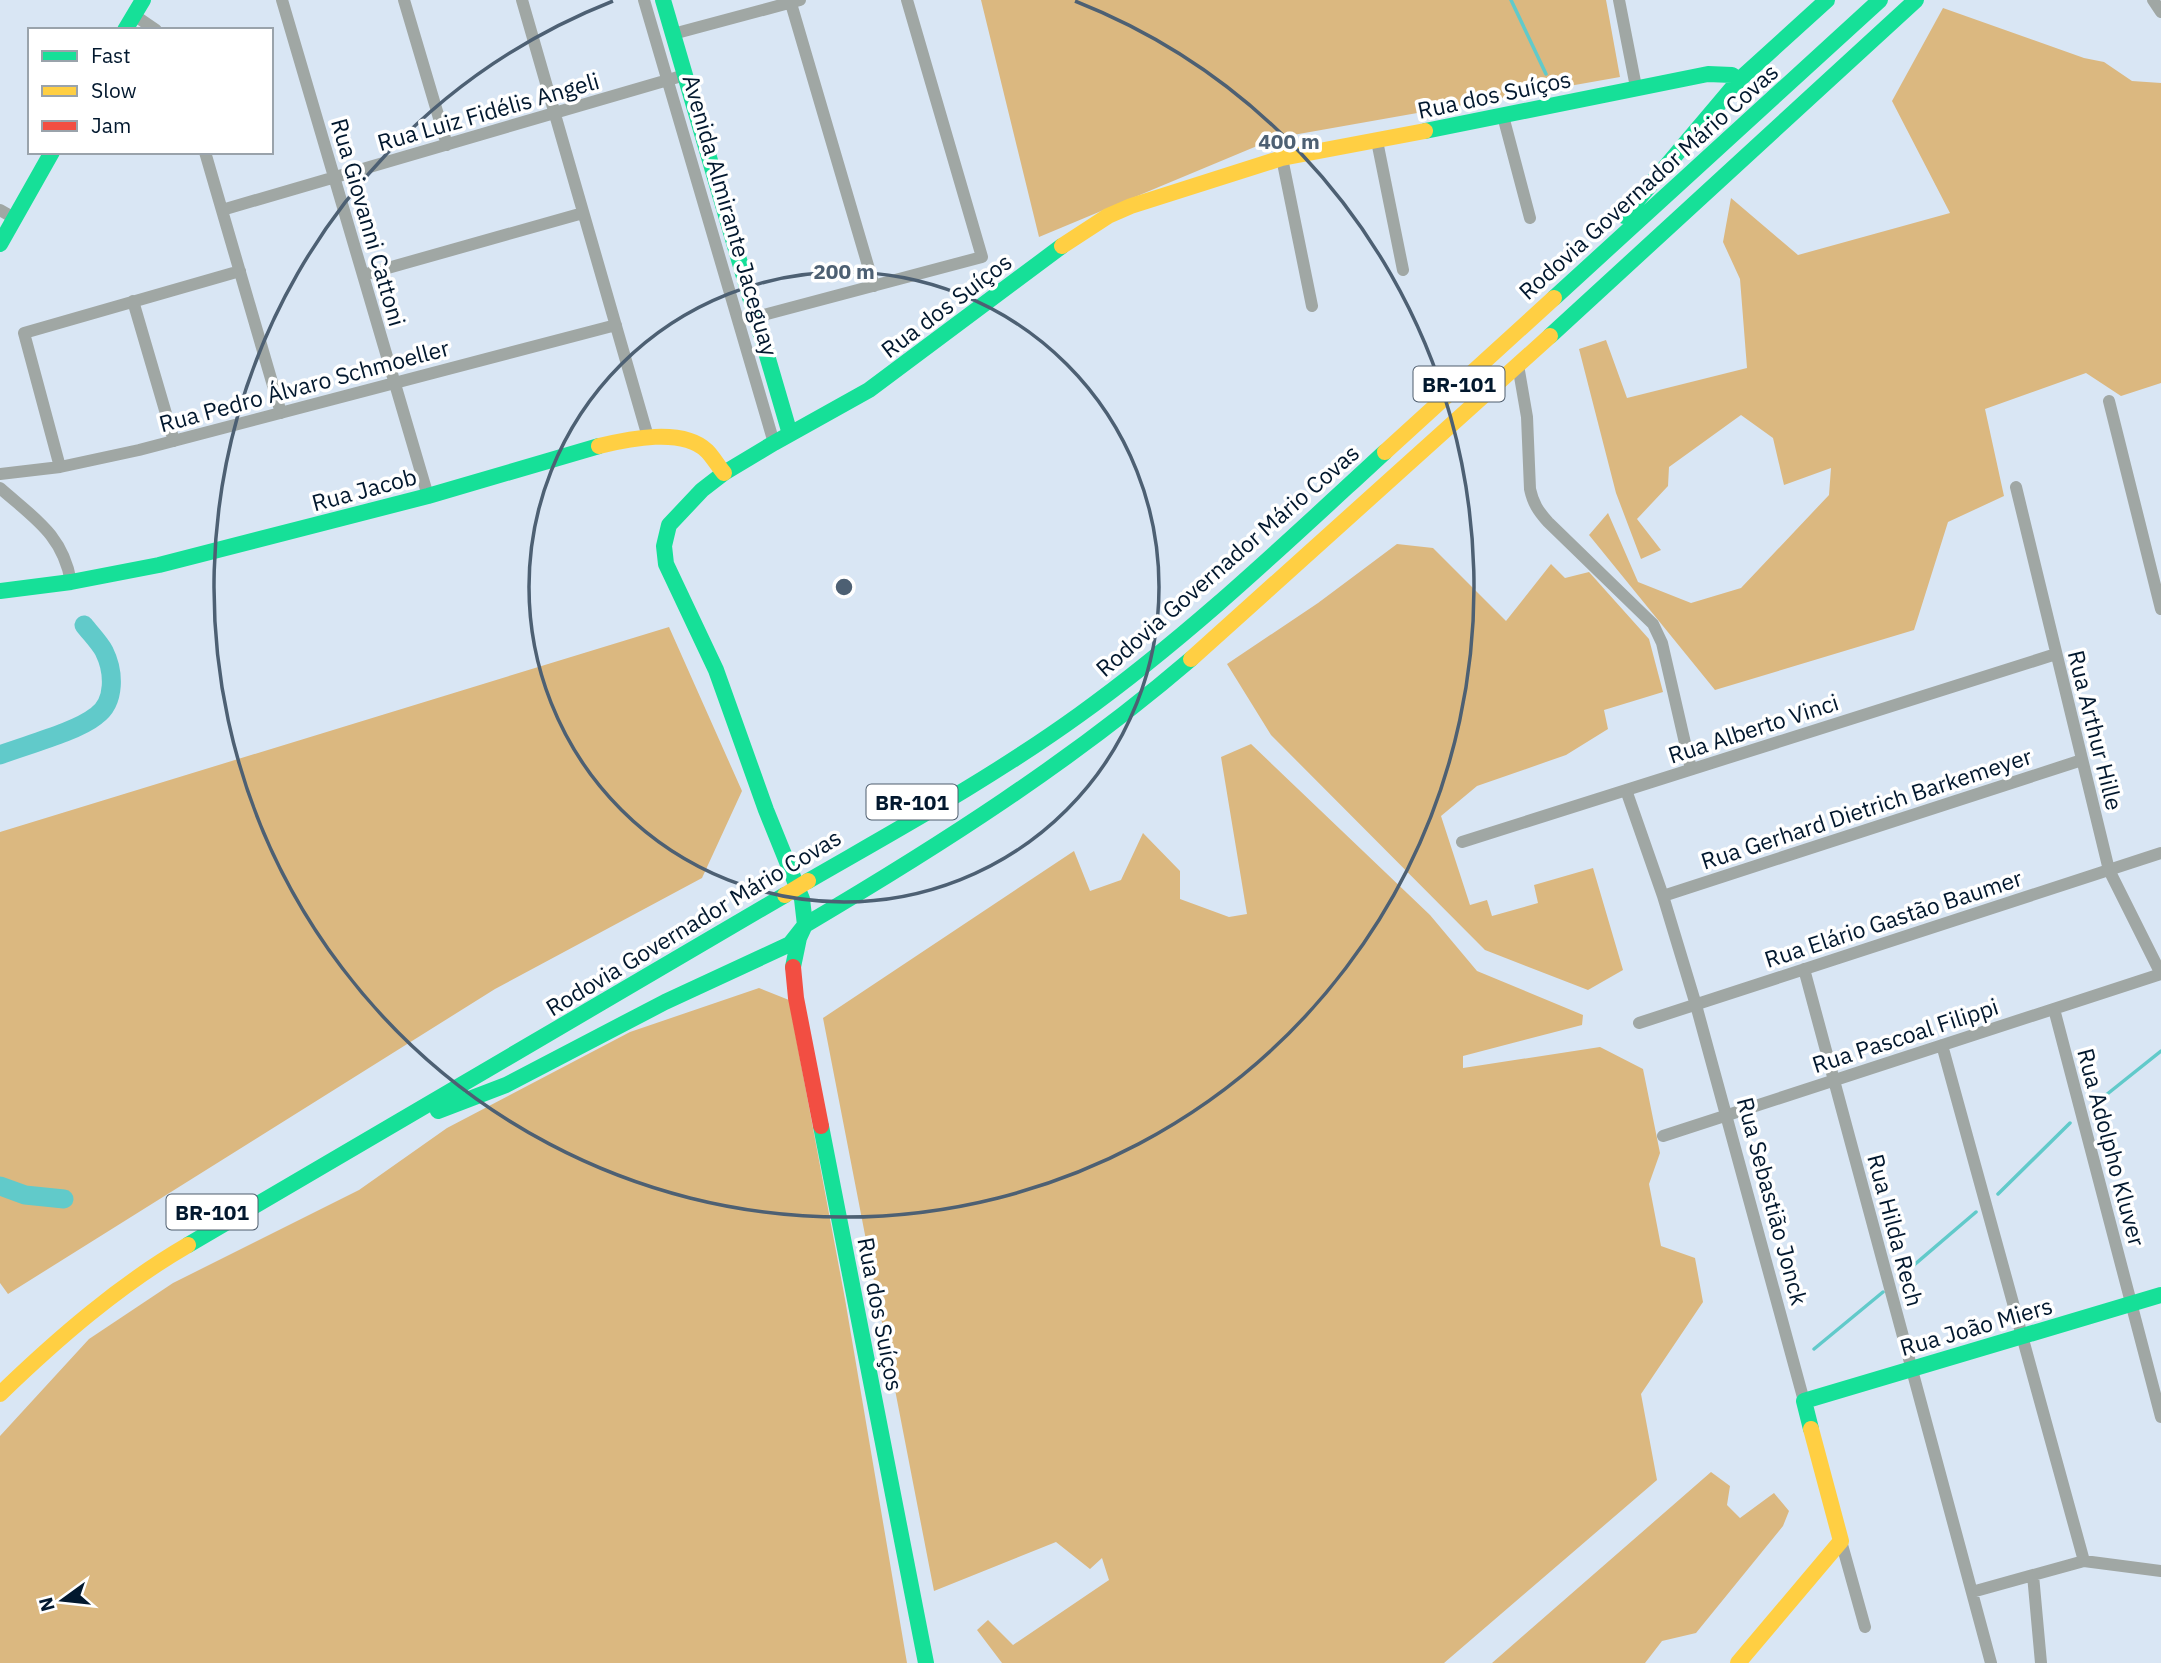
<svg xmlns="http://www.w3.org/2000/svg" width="2161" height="1663" viewBox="0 0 2161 1663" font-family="'IBM Plex Sans',sans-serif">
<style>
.forest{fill:#dbb880}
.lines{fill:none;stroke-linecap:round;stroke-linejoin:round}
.stream{stroke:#61caca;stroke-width:3.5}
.river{stroke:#61caca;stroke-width:19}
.street{stroke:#a0a7a4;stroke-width:12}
.fast{stroke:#16e098;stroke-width:16}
.slow{stroke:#ffcf43;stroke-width:16}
.jam{stroke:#f24e42;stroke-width:16}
.slow-bridge{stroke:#ffcf43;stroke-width:16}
.ring{fill:none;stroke:#4d6073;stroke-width:3.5}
.labels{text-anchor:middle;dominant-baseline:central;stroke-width:7;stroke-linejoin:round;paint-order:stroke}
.shield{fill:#fff;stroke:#4e5d6d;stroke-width:2}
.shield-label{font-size:21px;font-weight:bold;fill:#02182e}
.street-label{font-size:23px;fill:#02182e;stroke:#fff}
.centre{fill:#4d6073;stroke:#fff;stroke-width:3.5}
.ring-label{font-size:21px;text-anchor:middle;font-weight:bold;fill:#4d6073;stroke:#fff;stroke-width:7;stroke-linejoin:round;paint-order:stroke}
</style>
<rect width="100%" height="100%" fill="#d9e6f4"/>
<path class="forest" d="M981,0H1606L1620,77L1276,138L1039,237Z
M1943,8L2084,58L2104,62L2132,81L2161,83V383L2121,396L2086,373L1985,409L2004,496L1948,522L1914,630L1715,690L1589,535L1608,513L1638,582L1691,603L1741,588L1829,495L1831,468L1784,485L1773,438L1741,415L1669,467L1668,486L1637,519L1661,550L1641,559L1616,493L1579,349L1606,340L1627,398L1747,368L1740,279L1723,242L1731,198L1798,255L1950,213L1892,101Z
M1397,544L1433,548L1506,621L1551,564L1565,578L1589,572L1649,639L1663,692L1604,710L1608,729L1566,755L1477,786L1441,816L1470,905L1487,900L1492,916L1538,903L1534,885L1593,868L1623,970L1588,990L1485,950L1271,735L1227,664L1318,603Z
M669,627L742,791L702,878L495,989L8,1294L0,1283V832Z
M1251,744L1430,915L1477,971L1583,1015L1582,1025L1463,1056V1068L1600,1047L1643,1069L1660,1153L1649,1184L1661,1246L1695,1258L1703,1302L1641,1394L1657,1480L1444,1663H1002L977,1630L988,1620L1013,1645L1109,1580L1102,1558L1090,1569L1056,1542L934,1591L823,1018L1074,851L1090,891L1121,880L1143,833L1180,871V899L1229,917L1247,914L1221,757Z
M759,988L789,1000L845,1299L907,1663H0V1436L89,1339L173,1283L359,1190L447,1128L630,1032Z
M1711,1472L1730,1486L1727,1505L1740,1518L1774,1493L1789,1511L1783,1526L1696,1633L1662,1641L1645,1663H1492Z"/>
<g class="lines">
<path class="stream" d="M1511,0L1546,74
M2096,1103L2161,1051
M1998,1194L2070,1123
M1900,1277L1976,1212
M1814,1349L1883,1292"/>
<path class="river" d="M0,755C26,745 76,732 96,716C116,702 114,671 104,651C99,642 90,633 84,625
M0,1186L25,1195L64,1199"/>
<path class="street" d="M282,0L428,496
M404,0L447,145
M522,0L648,437
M644,0L774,443
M790,0L874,286
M1619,0L1636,87
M2153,0L2161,12
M134,15L156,30
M673,34L800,0
M1503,116L1530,218
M1377,141L1403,270
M205,152L281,413
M1282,158L1312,306
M0,210L14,218
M222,210L685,75
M363,275L583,213
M133,301L174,441
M756,317L982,257L907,0
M1518,365L1527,417L1530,489C1533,503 1538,511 1548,522L1653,624L1662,643L1691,769
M2109,401L2161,609
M60,467L24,333L240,271
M0,474L60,467L139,450L616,325
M2016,487L2109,870L2161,974
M0,488C34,518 63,535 71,582
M1626,790L1663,896L1696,1005L1804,1401
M1462,842L2056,654
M1663,896L2082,760
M1804,969L1991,1663
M2054,1009L2161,1417
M1639,1023L2161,853
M1942,1045L2084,1561
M1663,1136L2161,974
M1841,1541L1865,1627
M2033,1575L2041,1663
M1972,1592L2084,1561L2161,1571"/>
<path class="fast" d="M663,0L790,434
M125,30L143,0
M1425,131L1708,74L1732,75L1739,80L1827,0
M1624,216L1739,80
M0,244L52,152
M1554,298L1880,0
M1550,336L1916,0
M0,591L71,582L159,565L428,496L599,446
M808,881C900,828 993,777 1079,715C1189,636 1286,543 1385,452
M805,925C939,846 1072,761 1191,659
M793,967L799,938L805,925L802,899L766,810L716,670L666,564L664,546L669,525L702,490L724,473L774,443L869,390L1062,246
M438,1111L506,1085L665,1002L790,944L805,925
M821,1126L926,1663
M188,1245L785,895
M1811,1429L1804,1401L2161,1295"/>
<path class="slow" d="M1062,246L1108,216L1131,206L1282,158L1425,131
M599,446C628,439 683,427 707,451C713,457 718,466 724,473
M1385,452L1554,298
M1191,659L1550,336
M0,1394C57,1339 119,1285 188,1245
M1738,1663L1841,1541L1811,1429"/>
<path class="jam" d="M793,967L796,998L821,1126"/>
<path class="slow-bridge" d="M785,895L808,881"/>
</g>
<g class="ring">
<circle cx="844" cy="587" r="315"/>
<path d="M1075 1A630 630 0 1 1 613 1"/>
</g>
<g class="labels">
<g class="shield">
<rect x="1413.5" y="366.5" width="91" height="35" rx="5"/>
<rect x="866.5" y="784.5" width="91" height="35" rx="5"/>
<rect x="166.5" y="1194.5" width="91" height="35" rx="5"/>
</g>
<g class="shield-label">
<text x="1459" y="384">BR-101</text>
<text x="912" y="802">BR-101</text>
<text x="212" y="1212">BR-101</text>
</g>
<g class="street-label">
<text transform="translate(1494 94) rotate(-12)">Rua dos Suíços</text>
<text transform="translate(488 111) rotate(-16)">Rua Luiz Fidélis Angeli</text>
<text transform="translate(1648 181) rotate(-42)">Rodovia Governador Mário Covas</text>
<text transform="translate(731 215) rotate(74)">Avenida Almirante Jaceguay</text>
<text transform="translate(369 222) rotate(74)">Rua Giovanni Cattoni</text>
<text transform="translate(946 305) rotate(-37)">Rua dos Suíços</text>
<text transform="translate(304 385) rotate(-15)">Rua Pedro Álvaro Schmoeller</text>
<text transform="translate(364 489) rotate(-15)">Rua Jacob</text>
<text transform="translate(1227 560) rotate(-41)">Rodovia Governador Mário Covas</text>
<text transform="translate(1753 728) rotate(-18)">Rua Alberto Vinci</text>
<text transform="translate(2096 730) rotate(76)">Rua Arthur Hille</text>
<text transform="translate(1866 808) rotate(-18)">Rua Gerhard Dietrich Barkemeyer</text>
<text transform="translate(1893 918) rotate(-18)">Rua Elário Gastão Baumer</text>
<text transform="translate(693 922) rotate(-31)">Rodovia Governador Mário Covas</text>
<text transform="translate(1905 1035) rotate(-18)">Rua Pascoal Filippi</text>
<text transform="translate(2112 1147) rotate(75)">Rua Adolpho Kluver</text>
<text transform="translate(1773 1201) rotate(75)">Rua Sebastião Jonck</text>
<text transform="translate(1896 1230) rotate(75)">Rua Hilda Rech</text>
<text transform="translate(881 1314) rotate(79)">Rua dos Suíços</text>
<text transform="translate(1976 1326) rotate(-16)">Rua João Miers</text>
</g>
</g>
<circle cx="844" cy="587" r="10" class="centre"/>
<g class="ring-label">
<text x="1289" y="149">400 m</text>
<text x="844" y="279">200 m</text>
</g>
<rect x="28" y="28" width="245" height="126" fill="#ffffff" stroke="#9aa3ab" stroke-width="2"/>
<rect x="42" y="51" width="35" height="10" fill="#16e098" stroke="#9aa3ab" stroke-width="2"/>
<text x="91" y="63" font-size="21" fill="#02182e">Fast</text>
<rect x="42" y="86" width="35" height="10" fill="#ffcf43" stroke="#9aa3ab" stroke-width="2"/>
<text x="91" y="98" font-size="21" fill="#02182e">Slow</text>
<rect x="42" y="121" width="35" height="10" fill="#f24e42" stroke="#9aa3ab" stroke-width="2"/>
<text x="91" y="133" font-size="21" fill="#02182e">Jam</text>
<g transform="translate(63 1600) rotate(255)" stroke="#ffffff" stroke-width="5" paint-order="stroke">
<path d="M0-5L12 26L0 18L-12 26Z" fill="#02182e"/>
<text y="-10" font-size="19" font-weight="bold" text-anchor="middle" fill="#02182e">N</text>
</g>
</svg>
